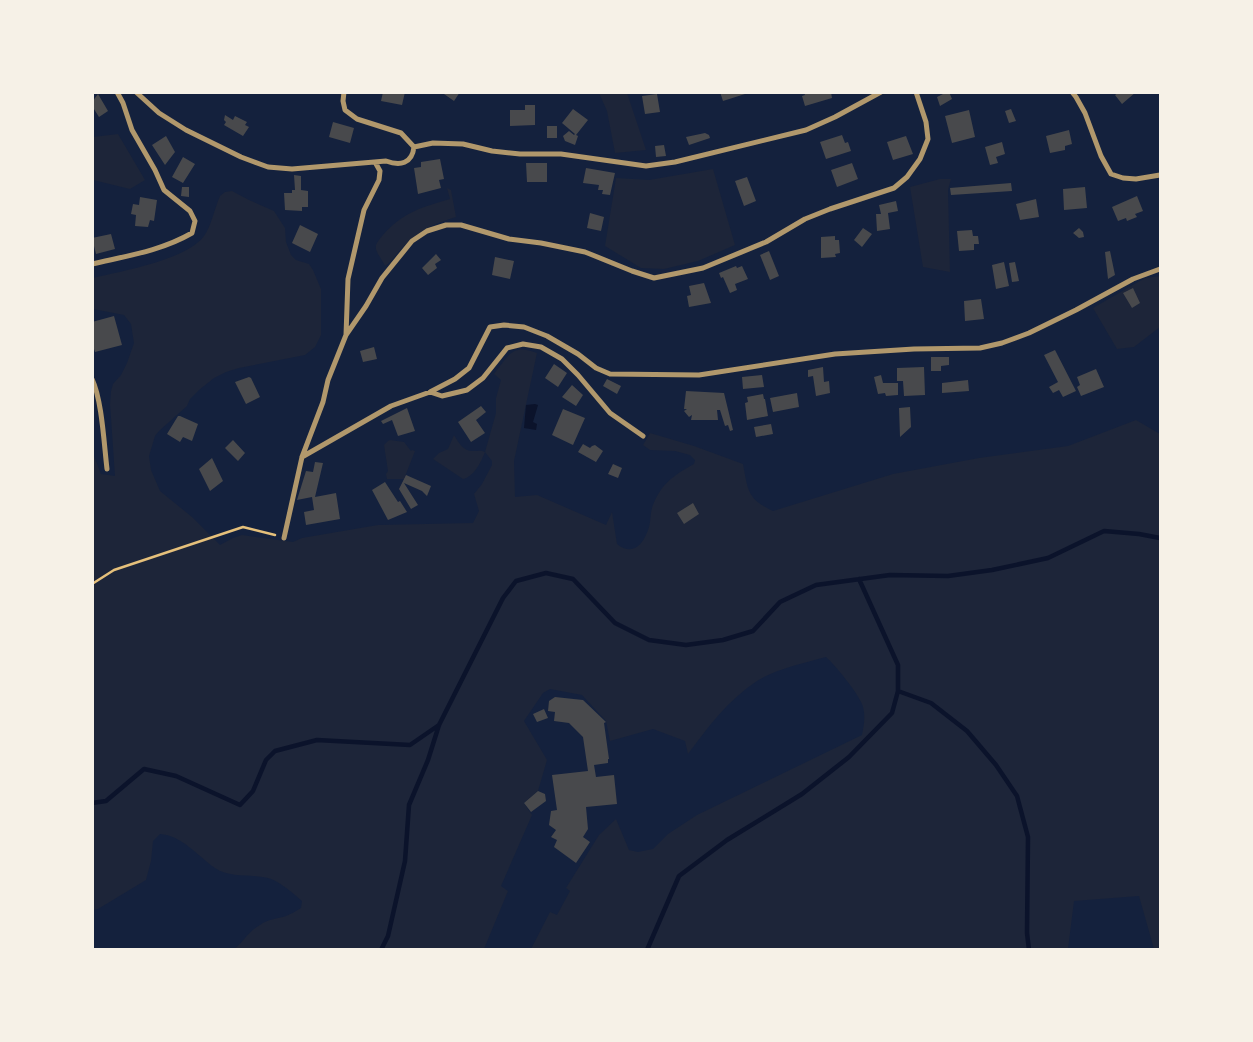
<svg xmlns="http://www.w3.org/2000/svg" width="1253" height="1042" viewBox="0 0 1253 1042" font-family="Helvetica,sans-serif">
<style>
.green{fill:#1d2539}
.water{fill:#0b132b}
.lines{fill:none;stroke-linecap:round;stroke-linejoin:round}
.stream{stroke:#0b132b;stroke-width:4.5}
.building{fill:#48494c}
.path{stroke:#e5c07b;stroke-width:2.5}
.minor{stroke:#b1986c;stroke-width:5}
</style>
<rect width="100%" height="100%" fill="#14213d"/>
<path class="green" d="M599,93H627L646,150L615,153L607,111Z
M118,134L145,180L130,189L93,180V137Z
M713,169L735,245L698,261L664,269L641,268L605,246L616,178L649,180Z
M940,179H951L948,190L950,272L923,267L910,187Z
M447,188L451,190L456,217C434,223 417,232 402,248C396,254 392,262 385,266C383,261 377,254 376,249C375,243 380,239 383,235C402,213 422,207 450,199Z
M232,191L249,200L274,211L285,228L286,242L291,255L296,260L309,264L313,270L321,289V335L315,347L305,355L239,368L226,372L214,378L199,390L190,399L187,406L159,431L155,436L149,456L151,470L160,491L192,517L220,545L233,538L242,535L293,542L302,538L378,525L473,523L479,511L474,494L482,484L492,465V461L485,452C481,462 474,477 463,479L433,459L439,453L448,449L454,435C459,443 463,451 473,451C477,451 481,450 485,452L496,413V398L501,380L494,374C509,355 512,343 537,353L514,461L515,497L537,495L606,525L612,512L617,544C633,557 644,544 649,527C651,521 650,514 652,508C654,501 659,492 663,487C671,477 683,470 694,464L695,460L690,455L675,451L650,450L643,445L650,433L694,446L743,464C748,490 747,499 773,511L893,474L979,458L1068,446L1136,420L1160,434V949H1154L1139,896L1074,901L1068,949H531L550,912L557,915L570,891L566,888L599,835L616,819L629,850L638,852L653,849L668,834L697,815L862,735C864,725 866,714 862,704C857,692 836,666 826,657C804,663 776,669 757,681C728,700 708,727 688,754L685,741L653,729L610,741L606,721L582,695L550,689L543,693L524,721L547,760L538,791L524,803L532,815L501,886L508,891L484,949H234C245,941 247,932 260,925C268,919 277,919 286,916C291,914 296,911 301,908L302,901C294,894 280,882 271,879C252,873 231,879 215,868C198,856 181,835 160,834L153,841L151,861L146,880L98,909L93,910L92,451L101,474L115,476L110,404L111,391L113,384L121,375L127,363L134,343L133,337L131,324L124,315L93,309V278C122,271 186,260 204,236C211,227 215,207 220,196L225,192Z
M1160,276V327L1134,347L1117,349L1093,308L1145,278Z
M390,440L404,442L411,451L412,450L415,451L404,479H387L386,474L388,471L384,445L388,441Z"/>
<path class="water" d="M535,404L538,405L533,422L537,424L536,430L524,428L526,405Z"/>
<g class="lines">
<path class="stream" d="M898,691L931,703L967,731L996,765L1017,796L1028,837L1027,933L1029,950
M92,803L106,801L144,769L176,776L240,805L253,791L266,760L275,751L317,740L410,745L439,725
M381,950L388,936L405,861L409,805L428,760L439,725L503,598L516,581L546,573L573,579L615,623L649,640L686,645L723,640L753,631L780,602L816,585L890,575L948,576L992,570L1048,558L1104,531L1139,534L1160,538
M647,950L679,876L727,840L802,794L849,757L892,713L898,691V665L859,579"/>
</g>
<path class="building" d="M383,92H405L402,105L381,101Z
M445,92H460L454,101L444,94Z
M720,92H744L745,94L723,101Z
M804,92H831L832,98L805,106L802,96L805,95Z
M947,92H949L952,99L940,106L937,97Z
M1119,92H1136L1122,104L1115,95Z
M98,94L108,111L99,117L92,106V102Z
M657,94L660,112L645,114L642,96Z
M525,105H535V125L510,126V110H525Z
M573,109L588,120L576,135L578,136L575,145L565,141L563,136L569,131L574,135L575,134L562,123Z
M1011,109L1016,121L1009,123L1005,111Z
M969,110L975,137L952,143L945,116Z
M225,115L233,120L235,116L247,122L245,125L249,127L243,136L224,125L226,122L224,120Z
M333,122L354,128L350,143L329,137Z
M547,126H557V138H547Z
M1069,130L1072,144L1065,146V150L1050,153L1046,136Z
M705,133L709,135L710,138L689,145L686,137Z
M842,135L845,143L848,142L851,151L826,159L820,142Z
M166,136L175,152L165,165L152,145Z
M906,136L913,154L893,160L887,142Z
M1002,142L1005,154L996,157L998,163L990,165L985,147Z
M664,145L666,156L656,157L655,146Z
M183,157L195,164L183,183L172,177Z
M440,159L444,179L439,180L441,188L418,194L414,168L421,167V162Z
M526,163H547V182H527Z
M852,163L858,179L837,187L831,170Z
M586,168L615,173L610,195L602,194L603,190H598L599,185L583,183Z
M294,175L301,176V190L308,191V207H302V211L285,210L284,193H292V190H295Z
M747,177L756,201L744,206L735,181Z
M1011,183L1012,191L951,195L950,188Z
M182,187H189V197L181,196Z
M1085,187L1087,208L1064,210L1063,189Z
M1137,196L1143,211L1135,214L1137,217L1127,221L1126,218L1118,221L1112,207Z
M140,197L157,200L154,221L150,220L148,227L135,226L136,215L131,214L133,204L139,205Z
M1036,199L1039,217L1020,220L1016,204Z
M896,201L898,211L888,213L890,229L877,231L876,214H881L879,205Z
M590,213L604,217L601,231L587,228Z
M300,225L318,234L310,252L292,243Z
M863,228L872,234L862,247L854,240Z
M1079,228L1083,232L1084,237L1079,238L1073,233Z
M972,230L973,236H978L979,244H974V250L959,251L957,231Z
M111,234L115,249L96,254L92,238Z
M835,236V240H839L840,253L835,254L836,257L821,258V237Z
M769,251L779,276L770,280L760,255Z
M1110,251L1115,275L1108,279L1105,252Z
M436,254L441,260L435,264L437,268L428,275L422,268Z
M495,257L514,261L510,279L492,275Z
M1004,262L1009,286L996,289L992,265Z
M1015,262L1019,281L1012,282L1009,263Z
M736,266L737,268L742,266L748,279L735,284L737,290L730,293L723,277L721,278L719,273Z
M704,283L711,303L689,307L687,296L691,295L689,286Z
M1133,288L1140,303L1132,308L1123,293Z
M981,299L984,319L965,321L964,301Z
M114,316L122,345L95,352L92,343V322Z
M374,347L377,359L363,362L360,351Z
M1055,350L1076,391L1063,397L1059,390L1053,393L1049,387L1058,382L1044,355Z
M931,357H949V365L941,366V371H931Z
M554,364L567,373L558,387L545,378Z
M823,367L824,382L829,381L830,393L816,396L813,376L808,377V370Z
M924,367L925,395L904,396L903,381H897V368Z
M1096,369L1104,387L1081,396L1077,387L1080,385L1077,377Z
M762,375L764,387L743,389L742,377Z
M881,375L883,383H898V395L886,396L885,393L878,394L874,377Z
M249,377L251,378L260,397L246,404L235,382Z
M607,379L621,386L617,394L603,386Z
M968,380L969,391L942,393V383Z
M572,385L583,395L576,406L562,397Z
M686,391L724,393L733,430L730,431L728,425L725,426L720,410H717L718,420H691L692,415L689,417L684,411L687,409H684Z
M797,393L799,407L773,412L770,398Z
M763,394L764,399H765L768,416L747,420L745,403L748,402L747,397Z
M481,406L486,412L476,420L485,433L471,442L458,422Z
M910,407L911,427L900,437L899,408Z
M407,408L415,431L398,436L392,420L383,424L381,421Z
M563,409L585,418L573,445L552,435Z
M178,416H180L198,424L192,441L183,437L180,442L167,434Z
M771,424L773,434L756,437L754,427Z
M233,440L245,453L238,461L225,448Z
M583,444L590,448L592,446L595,445L603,451L596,462L578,452Z
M212,458L223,481L210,491L199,469Z
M315,462L323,463L315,497L336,493L340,519L306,525L304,512L314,510L312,497L297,500L306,471L313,472Z
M613,464L622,468L618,478L608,474Z
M406,475L431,486L427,496L422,491L404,483L418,505L411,509L399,489Z
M385,482L398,502L400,501L407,512L388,520L372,490Z
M693,503L699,514L684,524L677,513Z
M555,697L583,700L606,722L604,723L609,759H608V763L594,765L596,777L614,775L617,804L586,807L588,829L583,837L590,842L576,863L554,847L557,840L551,837L556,830L549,825L551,811L557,810L552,775L588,771L583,737L569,723L554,721L555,712L548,711L549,701Z
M544,709L548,718L537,722L533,714Z
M538,791L545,794L546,801L531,812L524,803Z"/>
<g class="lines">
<path class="path" d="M92,584L114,570L243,527L275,535"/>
<path class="minor" d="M136,92L159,113L186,130L241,157L268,167L292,169L386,161C400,166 412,164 414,147L401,133L357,119L345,110L343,101L344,92
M1072,92L1076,97L1085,113L1101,156L1111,174L1123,178L1136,179L1160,175
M414,147L433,143L463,144L492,151L520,154H561L646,166L675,162L806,130L835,117L881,92
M92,264C126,256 161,251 192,233L195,221L190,211L164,190L155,170L132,130L123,103L117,92
M346,335L366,306L382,278L412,241L427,231L446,225H461L509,239L541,243L585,252L632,271L654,278L703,268L766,242L805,219L830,209L894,188L907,177L920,159L928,139L926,122L916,92
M92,379C102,400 104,444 107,469
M430,392L442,396L467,390L483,378L507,348L523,344L541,347L562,359L578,375L610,413L643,436
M302,457L391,406L430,392L455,379L469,368L490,327L504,325L524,327L547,336L578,354L596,368L610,374L699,375L835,354L914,349L980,348L1002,343L1029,333L1076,310L1133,279L1160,269
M284,538L302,457L323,402L328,380L346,335L348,279L364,210L379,180L380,171L375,162"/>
</g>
<rect width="1253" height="1042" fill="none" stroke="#f6f1e7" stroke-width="188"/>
</svg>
